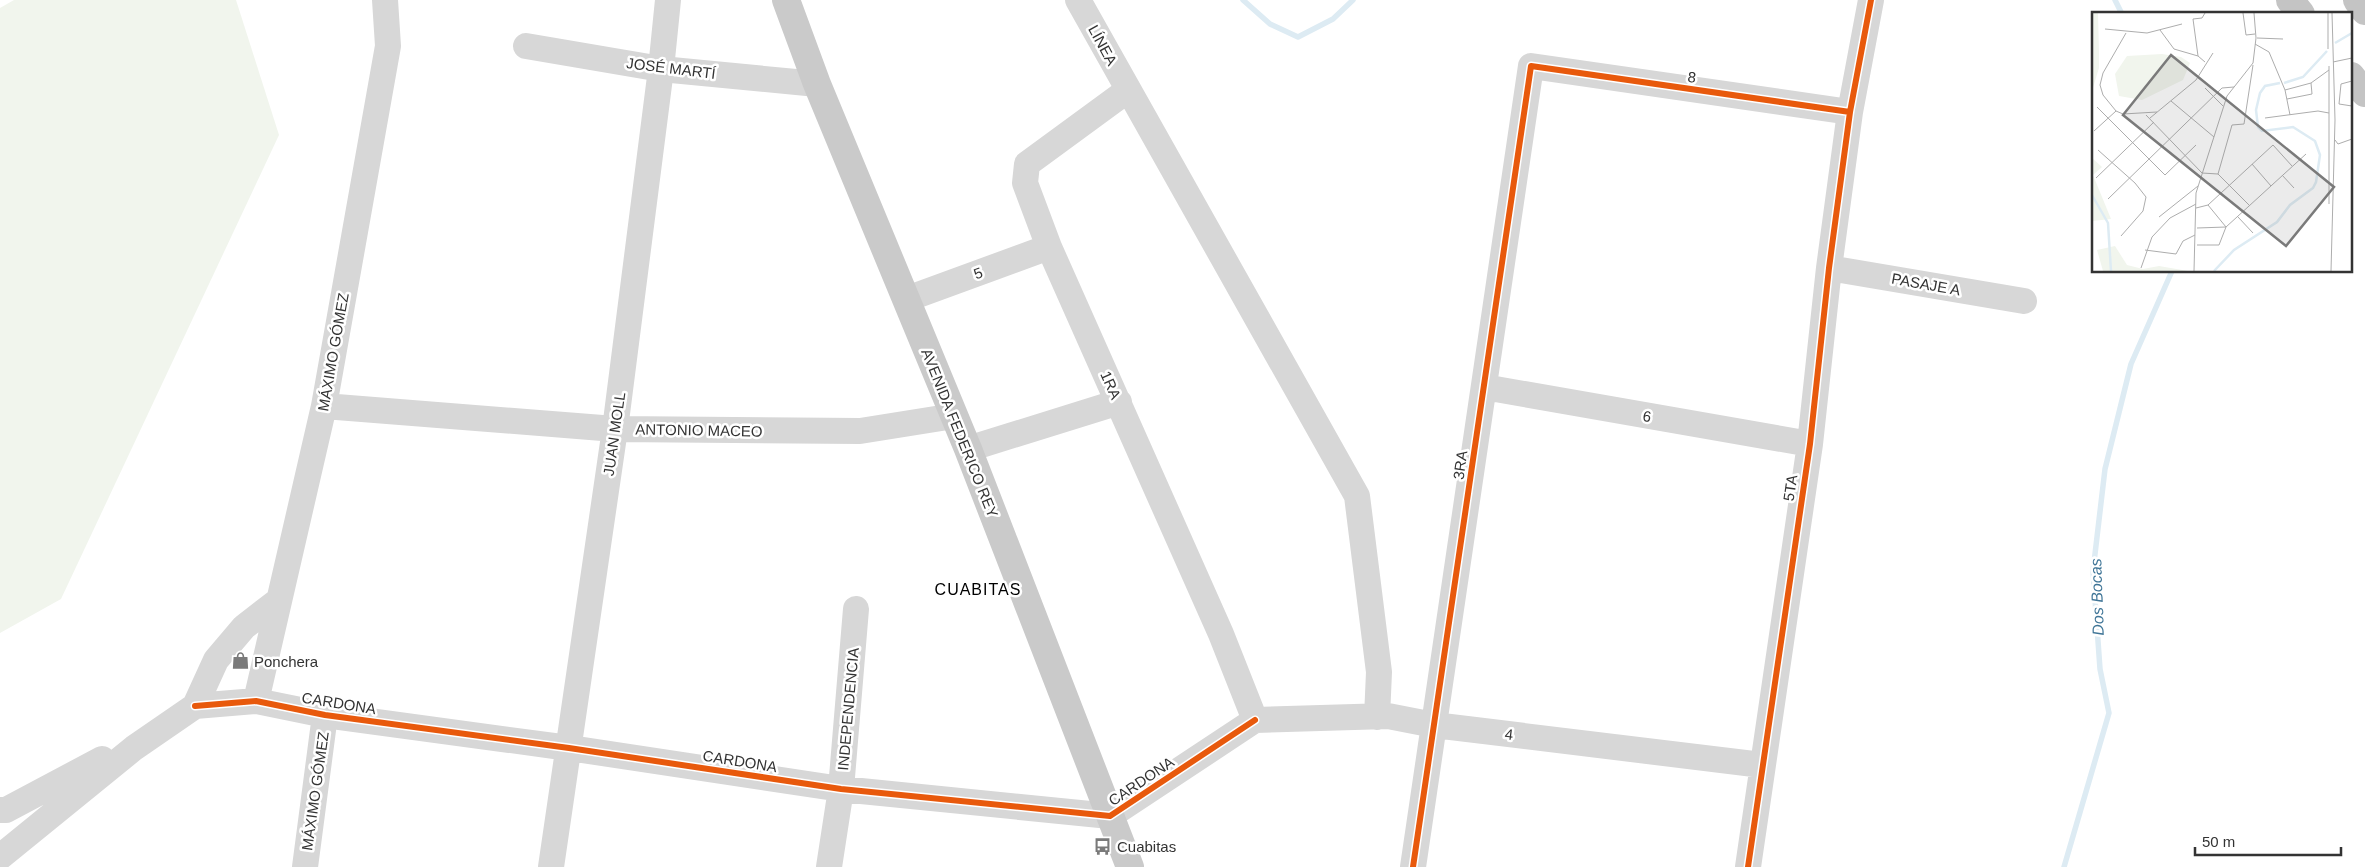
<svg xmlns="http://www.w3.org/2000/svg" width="2365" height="867" viewBox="0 0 2365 867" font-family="Helvetica,sans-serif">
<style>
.green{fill:#f1f5ed}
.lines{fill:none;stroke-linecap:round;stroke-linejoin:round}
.stream{stroke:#ddebf3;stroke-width:5.5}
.minor{stroke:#d7d7d7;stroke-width:26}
.major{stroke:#cacaca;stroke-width:28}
.highway{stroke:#c4c4c4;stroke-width:28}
.cycleway-casing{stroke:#fff;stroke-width:9}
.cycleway{stroke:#e8590c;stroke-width:6}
.labels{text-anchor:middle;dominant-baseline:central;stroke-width:5;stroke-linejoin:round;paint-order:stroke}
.street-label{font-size:15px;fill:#333;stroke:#fff}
.poi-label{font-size:15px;fill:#333;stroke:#fff;text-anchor:start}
.neighbourhood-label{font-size:16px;letter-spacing:1px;fill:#000;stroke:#fff}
.water-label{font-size:16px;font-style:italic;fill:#3f7597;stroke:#fff}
.inset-river{fill:none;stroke:#ddebf3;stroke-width:2.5}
.inset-road{fill:none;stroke:#adadad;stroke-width:1}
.view{fill:#7a7a7a;fill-opacity:0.15;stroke:#7a7a7a;stroke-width:2.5}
.inset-edge{fill:none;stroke:#333;stroke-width:2.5}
</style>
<rect width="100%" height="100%" fill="#fff"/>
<path class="green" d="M14,0H236L279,135L61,599L0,633V8Z"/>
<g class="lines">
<path class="stream" d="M1243,0L1270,24L1298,37L1333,19L1353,0
M2115,0L2122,14
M2064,867L2109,713L2100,669L2093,571L2105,469L2131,364L2172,271"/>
<path class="minor" d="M1078,0L1357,496L1379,672L1377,717
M526,46L661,69L817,84
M1128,90L1027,164L1025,183L1049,247L1221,634L1255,720
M1829,268L2024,301
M907,299L1049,247
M1484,387L1810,444
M324,406L615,429L860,431L954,416
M968,449L1119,402
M256,701L324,406L388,46L385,0
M195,706L256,701L325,715L569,748L841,789L1110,816L1255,720
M1255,720L1388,716L1434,725L1762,765
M0,810H6L102,759
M0,857L134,748L195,706L216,660L244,627L279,600
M305,867L325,715
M551,867L615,429L661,69L668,0
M829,867L841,789L856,609
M1413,867L1531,66L1850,112
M1748,867L1810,444L1829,268L1850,112L1871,0"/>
<path class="major" d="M786,0L817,84L968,449L1130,867"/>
<path class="highway" d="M2290,0L2301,14
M2357,0L2365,11
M2351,76L2365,93"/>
<defs>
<path id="cycleway" d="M195,706L256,701L325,715L569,748L841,789L1110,816L1255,720
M1413,867L1531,66L1850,112
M1748,867L1810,444L1829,268L1850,112L1871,0"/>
</defs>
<use href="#cycleway" class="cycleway-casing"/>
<use href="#cycleway" class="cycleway"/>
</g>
<defs>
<symbol id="shop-bare" viewBox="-9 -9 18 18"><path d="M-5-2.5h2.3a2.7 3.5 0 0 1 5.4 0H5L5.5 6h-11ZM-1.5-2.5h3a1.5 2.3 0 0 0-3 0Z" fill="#7a7a7a" stroke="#fff" stroke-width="2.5" paint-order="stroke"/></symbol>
<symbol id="bus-bare" viewBox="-9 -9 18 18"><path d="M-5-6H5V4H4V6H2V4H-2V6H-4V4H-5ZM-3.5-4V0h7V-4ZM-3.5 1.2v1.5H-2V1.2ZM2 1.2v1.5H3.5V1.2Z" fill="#7a7a7a" stroke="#fff" stroke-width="2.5" paint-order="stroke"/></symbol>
</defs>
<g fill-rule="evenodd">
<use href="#shop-bare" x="228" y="648" width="25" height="25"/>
<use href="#bus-bare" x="1090" y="834" width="25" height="25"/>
</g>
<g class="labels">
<g class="street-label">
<text transform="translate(1103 45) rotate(61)">LÍNEA</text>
<text transform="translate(671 68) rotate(7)">JOSÉ MARTÍ</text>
<text transform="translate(1692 77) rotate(8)">8</text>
<text transform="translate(978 273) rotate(-20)">5</text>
<text transform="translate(1926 284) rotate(10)">PASAJE A</text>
<text transform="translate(333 352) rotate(-80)">MÁXIMO GÓMEZ</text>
<text transform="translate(1111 385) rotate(66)">1RA</text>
<text transform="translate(1647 416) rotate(10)">6</text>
<text transform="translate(699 430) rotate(1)">ANTONIO MACEO</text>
<text transform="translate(960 433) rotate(68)">AVENIDA FEDERICO REY</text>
<text transform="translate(614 434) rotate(-82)">JUAN MOLL</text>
<text transform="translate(1460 465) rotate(-82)">3RA</text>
<text transform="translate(1790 488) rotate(-82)">5TA</text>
<text transform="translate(339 703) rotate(9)">CARDONA</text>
<text transform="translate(848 709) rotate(-85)">INDEPENDENCIA</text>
<text transform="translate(1509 734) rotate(7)">4</text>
<text transform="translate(740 761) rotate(9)">CARDONA</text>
<text transform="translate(1141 781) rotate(-34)">CARDONA</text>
<text transform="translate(315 791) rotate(-82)">MÁXIMO GÓMEZ</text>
</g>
<g class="poi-label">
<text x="254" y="661">Ponchera</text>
<text x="1117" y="846">Cuabitas</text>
</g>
<g class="neighbourhood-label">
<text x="978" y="589">CUABITAS</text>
</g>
<g class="water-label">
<text transform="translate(2097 597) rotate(-92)">Dos Bocas</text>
</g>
</g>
<g transform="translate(2092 12)">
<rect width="260" height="260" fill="#fff"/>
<path d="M0,1H6L7,40V56L0,79ZM70,42L89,45L98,51L91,68L50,88L27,84L23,62L35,44ZM0,146L10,155L1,163L19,207L0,209ZM23,234L35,253L51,257L67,254L96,259H11L5,238Z" fill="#f1f5ed"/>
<path class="inset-river" d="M243,31L260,21M192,71L211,65L235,39M0,183L16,211L19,259M122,259L142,238L185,210L198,193L221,176L224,170L228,143L223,129L201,115L170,119L166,115L164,98L168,81L173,74L188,71"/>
<path class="inset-road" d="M151,1L154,23L163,22M236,1V37M13,17L55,21L90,12M68,18L82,37L106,44L113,50M34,21L11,61L8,73L11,83L24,99L31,102L65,100M165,26L191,27M163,32L177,40L193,78L198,103M106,44L101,7L110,6L113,1M241,50L260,46M237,54V192M260,69L249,72L247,92L260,94M113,76L131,94M193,78L219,71L237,58M195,87L220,82L219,71M79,89L122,125M5,95L73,163L104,133M54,103L110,161L126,162M58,106L104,68L121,41M173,106L226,99L237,101M2,119L24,99M243,128L246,132L260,127M6,138L43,171L54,185L51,199L29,224M160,152L179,174M126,162L140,113L152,112L161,53M126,162L158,194M190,163L202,176M4,166L62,110M16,187L130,76L142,75M116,193L134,215M104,196L116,193L181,133L200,154M67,205L106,174M146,205L161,221M105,216L134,215M105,233H127L134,215L214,142M53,238L84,242L91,229L103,223M49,256L60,225L78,206L104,192M102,259L104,181L135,84L161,51L164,26L162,1M239,259L243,108L240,1"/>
<path class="view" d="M79,43L242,175L194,234L31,103Z"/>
<rect width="260" height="260" class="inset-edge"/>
</g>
<path d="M2195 847v8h146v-8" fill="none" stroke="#333333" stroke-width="2.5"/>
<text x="2202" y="847" font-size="15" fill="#333333" stroke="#ffffff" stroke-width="4" paint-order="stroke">50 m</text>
</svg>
